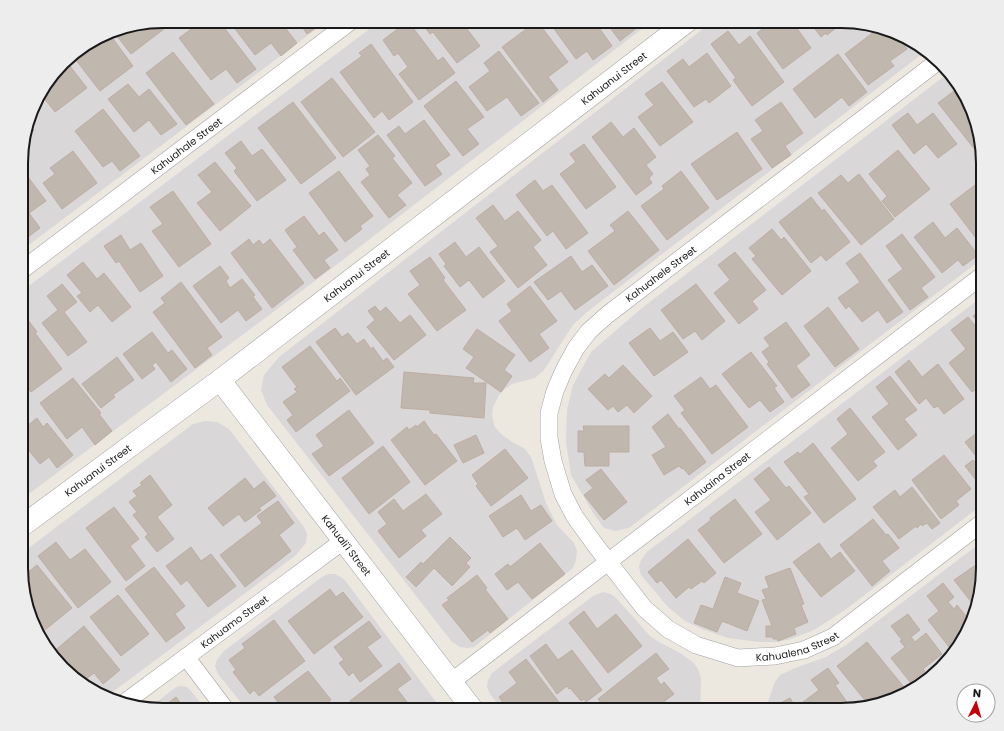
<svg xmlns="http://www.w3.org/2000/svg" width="1004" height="731" viewBox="0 0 1004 731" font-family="Poppins,sans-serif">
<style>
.residential{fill:#d9d7d7}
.building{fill:#c0b7af;stroke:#beada2}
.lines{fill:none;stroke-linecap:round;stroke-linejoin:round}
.minor-casing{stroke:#a1a1a1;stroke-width:18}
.tertiary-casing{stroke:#a1a1a1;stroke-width:22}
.minor{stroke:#fff;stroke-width:17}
.tertiary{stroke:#fff;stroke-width:21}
.labels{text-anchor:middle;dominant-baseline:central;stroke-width:3;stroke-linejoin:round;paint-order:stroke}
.street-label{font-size:10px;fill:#1a1a1a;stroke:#fff}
.rim{fill:none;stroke:#1a1a1a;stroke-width:2}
</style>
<rect width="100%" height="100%" fill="#ece8e0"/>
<path class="residential" d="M163,21H327L22,250V145L36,100L69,56L109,32Z
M380,21H652L331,269L22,499V291Z
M713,21H850L895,32L927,50L587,312L573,325L544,370L535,378L512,384L505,389L499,395L493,407L492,416L495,427L501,434L512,442L524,448L531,457L546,503L557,525L574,543L577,551L576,560L573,568L474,647L468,648L460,647L452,642L267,405L261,390L264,375L279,357Z
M947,74L968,100L983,154V258L629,528L615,531L604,528L593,513L571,475L566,442L567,410L573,385L591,352L642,308Z
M983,296V504L845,610L814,630L791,639L778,642H759L728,638L702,629L685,621L668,607L641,575L639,567L641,560L647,552Z
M205,421L217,422L229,429L304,527L307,534L306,543L296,555L106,697L76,681L40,639L22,586V553L193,424Z
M983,541V577L972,622L954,655L904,695L841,710H765L775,682L780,675L795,668L826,657L846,645Z
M328,574H335L344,579L442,710H247L218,674L215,666L217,660L224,651L322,577Z
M603,592L611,594L616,598L650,636L659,642L680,653L694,663L699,671L701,680L700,710H502L490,694L487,687L488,680L492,673L593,596Z
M181,686L187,687L191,691L206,710H154L149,708L176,687Z"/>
<path class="building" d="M202,21H219L256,69L237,83L226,69L211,80L179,38Z
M229,21H280L297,43L281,56L271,43L255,55Z
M294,21H325L307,34L299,22L296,24Z
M408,21L438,61L443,57L455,73L419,100L399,74L408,67L398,53L394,56L383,40Z
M420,21H461L480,46L457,63L433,32L430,34Z
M537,21L568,62L548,77L558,90L543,102L502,47Z
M558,21H600L604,26L600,29L612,46L593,60L587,51L576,59L552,26Z
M605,21H633L638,27L620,41Z
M773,21H801L802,23L796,27L811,48L783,69L757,33Z
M809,21H845L827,35L826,33L821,37Z
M158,22L164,29L131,54L113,31Z
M879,28L884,35L890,30L894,31L907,49L890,61L894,66L868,85L845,54Z
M728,31L739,45L750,36L784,82L752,106L733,80L736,78L711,44Z
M108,32L133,66L100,91L72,55Z
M371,44L413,102L389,120L382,111L374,118L340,72L362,56L359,53Z
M499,51L539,103L521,116L507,97L487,111L469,87L490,71L484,63Z
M173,52L214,104L186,125L146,73Z
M707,53L731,86L709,103L706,99L694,107L667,71L683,59L689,67Z
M838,54L867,92L849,106L842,97L815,118L793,89Z
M66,61L87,88L55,112L41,94Z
M332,78L375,132L343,157L301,102Z
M456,81L484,117L467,129L479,144L463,156L424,106Z
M662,82L693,122L660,146L638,117L654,105L645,94Z
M128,84L139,97L149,89L177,124L161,135L149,120L134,132L108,99Z
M958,88L968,100L983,154L980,156L938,103Z
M293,102L336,158L301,184L258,128Z
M781,102L803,133L785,146L791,155L772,168L751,139L763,131L755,120Z
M103,109L140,156L120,171L112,161L103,167L75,131Z
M908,113L917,125L933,113L957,144L938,158L926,144L914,154L892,125Z
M424,120L450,155L435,165L442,174L425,186L387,135L399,126L405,134Z
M611,122L623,137L634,128L656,157L646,165L653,174L649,178L652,183L636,195L592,137Z
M28,124L34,130L24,138Z
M737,132L762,169L717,200L691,164Z
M378,135L395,156L392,158L412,183L397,195L406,205L389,218L361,182L370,175L366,169L370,166L358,150Z
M241,141L252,156L262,149L286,180L257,201L234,171L237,168L225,153Z
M584,144L616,187L586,209L560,174L576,162L570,154Z
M898,150L930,189L895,217L882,201L887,196L869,174Z
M73,151L97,183L62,209L43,183L55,174L50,168Z
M215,162L251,206L220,231L197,203L212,192L198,175Z
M22,169L46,201L29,213L40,228L24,240L22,237Z
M339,171L373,216L360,226L362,229L345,242L309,193Z
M681,171L709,208L667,240L641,206L664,189L662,186Z
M859,174L894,219L861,245L818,193L841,175L848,183Z
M535,180L543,191L552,185L588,233L566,249L553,231L547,236L516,195Z
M979,182L983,187V240L979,242L950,204Z
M173,191L211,244L179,267L152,231L163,224L150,207Z
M811,197L822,211L824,209L850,242L826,261L821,255L811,263L779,222Z
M493,205L505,221L518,211L541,240L533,247L547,265L518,288L490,252L498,246L476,218Z
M628,211L659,250L614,285L588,251L615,231L610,225Z
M304,216L319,236L324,232L338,250L324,260L330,268L315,279L293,250L297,247L285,230Z
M933,222L945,238L957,228L978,255L963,266L958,260L942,273L914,237Z
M772,229L781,240L784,237L811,271L782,295L752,259L756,256L749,248Z
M902,234L935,277L921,288L928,297L910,310L888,280L903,269L886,246Z
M121,235L130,250L141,243L163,276L140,292L119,261L116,263L104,246Z
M249,239L253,245L259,240L263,245L270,239L304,283L272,308L231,253Z
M455,242L466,257L479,247L505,281L483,298L469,280L460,287L444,266L446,264L439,254Z
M735,252L766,290L752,301L758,309L739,324L714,293L730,280L718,265Z
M860,253L903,312L887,323L878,310L862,322L849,306L846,309L838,298L860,282L846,263Z
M571,256L582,272L592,265L608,286L575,310L561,291L548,300L534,282Z
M430,257L445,278L443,280L466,310L437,331L408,294L420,285L410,271Z
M83,262L97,279L104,273L131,307L112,322L98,305L90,312L77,296L82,293L67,275Z
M220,266L229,278L226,281L230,288L242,279L255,295L253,297L262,309L246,321L238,310L221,323L193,286Z
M181,282L222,337L207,348L212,355L195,368L153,312L165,303L161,298Z
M62,284L77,302L64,312L87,342L68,356L42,323L58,310L47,296Z
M696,284L725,321L702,340L695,331L683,339L661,310Z
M530,286L557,321L539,334L549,348L530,362L499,321L512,311L507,304Z
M375,306L380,312L386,307L400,323L410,315L426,335L394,360L367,327L375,320L368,311Z
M828,307L859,349L835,367L804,326Z
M980,310L983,312V328L973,316Z
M22,312L37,332L35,333L62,369L31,392L22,381Z
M968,317L983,335V384L972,392L949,363L966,349L951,330Z
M786,322L810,355L796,366L810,385L792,398L767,364L769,362L762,352L770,346L764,338Z
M335,328L342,337L348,333L357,344L364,339L371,349L373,347L383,361L387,358L394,367L356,395L316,342Z
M650,328L660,341L673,332L688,352L654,376L629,343Z
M477,329L515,355L504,370L512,376L501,392L466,368L474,357L463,349Z
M152,332L168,353L172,350L187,369L171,382L156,362L152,365L155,369L142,379L123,354Z
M310,346L337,381L340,378L350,391L296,432L287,420L293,415L283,402L297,392L294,389L297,387L282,367Z
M751,352L777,386L774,388L784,402L770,412L760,400L749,408L722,374Z
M117,357L134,380L113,395L115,397L101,408L82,384Z
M909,360L922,377L938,364L964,399L944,414L938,406L934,408L926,398L919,404L895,372Z
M623,365L652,396L634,413L627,405L618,412L613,406L608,410L588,389L605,374L609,378Z
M404,372L474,378L473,383H486L484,418L430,413V410L401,408Z
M890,376L917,410L904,419L917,435L898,450L872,417L889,404L876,387Z
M701,377L710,389L716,385L748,427L712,454L681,413L685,410L674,396Z
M73,378L101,413L99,414L112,431L95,445L82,427L67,439L40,403Z
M850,408L885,452L873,461L877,466L858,481L831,448L848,434L837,419Z
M349,410L374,443L329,476L312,454L324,446L316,435Z
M668,414L679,429L680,428L706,462L689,475L683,468L682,469L679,466L664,475L652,455L666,447L652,427Z
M37,418L43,427L47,423L73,455L57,468L49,457L40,464L22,442V430Z
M424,421L434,435L436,434L457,461L425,485L391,440L407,427L409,430L416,425L417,427Z
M583,426H629V452H609V466H585L584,452H578V431H584Z
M983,428V489L965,466L973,460L975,462L978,459L965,442Z
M476,435L484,453L463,463L454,445Z
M813,443L856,499L824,523L804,497L809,494L784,462L798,452L800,454Z
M383,446L410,482L369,514L342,478Z
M505,449L528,478L491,506L476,486L478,484L472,475Z
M944,455L971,489L956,501L959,505L941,519L912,480Z
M769,467L786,488L789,486L811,513L777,540L755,512L771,500L754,479Z
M601,469L627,502L604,520L584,495L593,488L586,480Z
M150,475L172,505L157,517L174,539L157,552L145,537L148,534L133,515L137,512L129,502L137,496L133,491L142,485L140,483Z
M245,478L254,489L264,481L276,496L259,508L261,510L245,522L239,514L223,526L208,508Z
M912,487L940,523L932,529L927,523L922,526L921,524L917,528L916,526L899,539L873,507L895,490L900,497Z
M426,494L442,514L421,530L426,536L399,558L378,531L387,524L378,512L394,499L403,511Z
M521,495L531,511L541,505L552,521L525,540L517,528L503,537L489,516Z
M735,499L762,534L724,563L698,530L711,520L710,518Z
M278,501L294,523L279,535L291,551L245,587L220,555L262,523L257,516Z
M114,507L139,539L130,546L145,566L126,581L86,528Z
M873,519L886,535L888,534L899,548L882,561L890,571L872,586L840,545Z
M450,537L471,558L466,563L470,567L452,586L434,568L416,587L406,577L421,562L423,564Z
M688,539L716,573L704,583L702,581L691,589L689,587L676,598L661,580L657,583L648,572Z
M56,542L70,560L85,549L111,582L78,608L38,556Z
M540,543L565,574L532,599L518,582L507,590L495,574L508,564L510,567Z
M819,543L831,559L840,552L855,571L821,597L793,562Z
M191,547L201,561L211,554L236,586L208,607L187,580L181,585L166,566Z
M983,560V577L976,608L954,580Z
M37,565L72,608L40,634L37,630L27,601L33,596L22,583V577Z
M154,567L185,606L175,614L185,628L166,642L125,589Z
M790,568L804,604L801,605L808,622L794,628L796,634L778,641L777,639H773V637H766V626H772L762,600L766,599L762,590L769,588L765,577Z
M477,575L487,588L485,589L508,619L490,633L488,630L472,642L442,605L449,600L447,598Z
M725,577L741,583L737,593L759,601L747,631L722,621L717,632L694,623L701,605L713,609Z
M943,583L954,597L948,602L954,609L957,605L970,621L966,624L969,628L957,649L953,652L928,620L939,611L927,596Z
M330,589L336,597L343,592L363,617L314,654L288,621Z
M118,595L149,634L121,656L90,617Z
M584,611L597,629L616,614L642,646L608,673L569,623Z
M908,614L920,630L911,637L915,642L926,633L942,654L923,669L925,671L910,682L891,658L905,647L900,641L902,640L891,626Z
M274,620L305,661L259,696L254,690L250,694L233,672L236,670L229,660L245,648L242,644Z
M369,621L381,637L367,647L382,666L360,682L353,672L349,676L339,663L344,660L334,647Z
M84,626L120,670L103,684L94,673L81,683L76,681L52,653Z
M867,642L908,692L904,695L868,704L837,666Z
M546,644L558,660L572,650L602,690L586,702L584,699L581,701L570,688L569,689L567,686L557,694L530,656Z
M656,653L669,669L656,678L661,685L664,682L674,694L653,710H606L598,699Z
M526,659L565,710H508L499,697L517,683L509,672Z
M399,663L411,679L397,689L411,707L408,710H357L350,701Z
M828,668L839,683L835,685L851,708L841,710H809L803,702L819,690L811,680Z
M308,671L331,700L319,710H284L274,697Z
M176,697L185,710H159Z
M790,698L797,710H769V709Z
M678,704L683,710H672Z"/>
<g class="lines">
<defs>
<g id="minor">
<path id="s1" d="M937,62L607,315L589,331L576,348L564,370L555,391L549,413V438L553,461L563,494L575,517L596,546L644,608L668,629L696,645L738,658L775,656L804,650L833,637L983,522"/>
<path id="s2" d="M22,270L351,21"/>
<path d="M186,657L226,710"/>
<path id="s3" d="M451,682L983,275"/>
<path id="s4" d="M124,703L343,541"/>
</g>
<g id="tertiary">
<path id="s5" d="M220,380L473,710"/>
<path id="s6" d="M22,526L220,380L688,21"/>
</g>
</defs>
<use href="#minor" class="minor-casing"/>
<use href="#tertiary" class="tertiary-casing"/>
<use href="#minor" class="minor"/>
<use href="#tertiary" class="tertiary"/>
</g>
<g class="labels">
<g class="street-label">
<text stroke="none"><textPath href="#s6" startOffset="742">Kahuanui Street</textPath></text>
<text stroke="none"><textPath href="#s2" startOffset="206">Kahuahale Street</textPath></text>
<text transform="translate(661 274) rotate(-37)">Kahuahele Street</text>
<text stroke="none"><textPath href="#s6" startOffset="418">Kahuanui Street</textPath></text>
<text stroke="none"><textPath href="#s6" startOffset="94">Kahuanui Street</textPath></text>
<text stroke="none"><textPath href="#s3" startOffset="335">Kahuaina Street</textPath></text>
<text stroke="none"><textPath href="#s5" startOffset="208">Kahuali'i Street</textPath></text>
<text stroke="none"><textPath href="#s4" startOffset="137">Kahuamo Street</textPath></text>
<text stroke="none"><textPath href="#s1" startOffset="924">Kahualena Street</textPath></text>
</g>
</g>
<path d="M0 0H1004V731H0ZM163 28H841A135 135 0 0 1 976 163V568A135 135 0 0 1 841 703H163A135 135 0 0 1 28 568V163A135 135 0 0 1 163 28Z" fill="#ededed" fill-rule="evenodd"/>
<path class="rim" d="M163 28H841A135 135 0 0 1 976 163V568A135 135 0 0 1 841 703H163A135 135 0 0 1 28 568V163A135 135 0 0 1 163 28Z"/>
<g transform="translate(976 703) rotate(5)"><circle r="19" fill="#ffffff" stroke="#a3a3a3"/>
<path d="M0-3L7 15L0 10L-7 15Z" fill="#c40109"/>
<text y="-6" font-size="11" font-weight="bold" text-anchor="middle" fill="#1a1a1a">N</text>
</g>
</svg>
